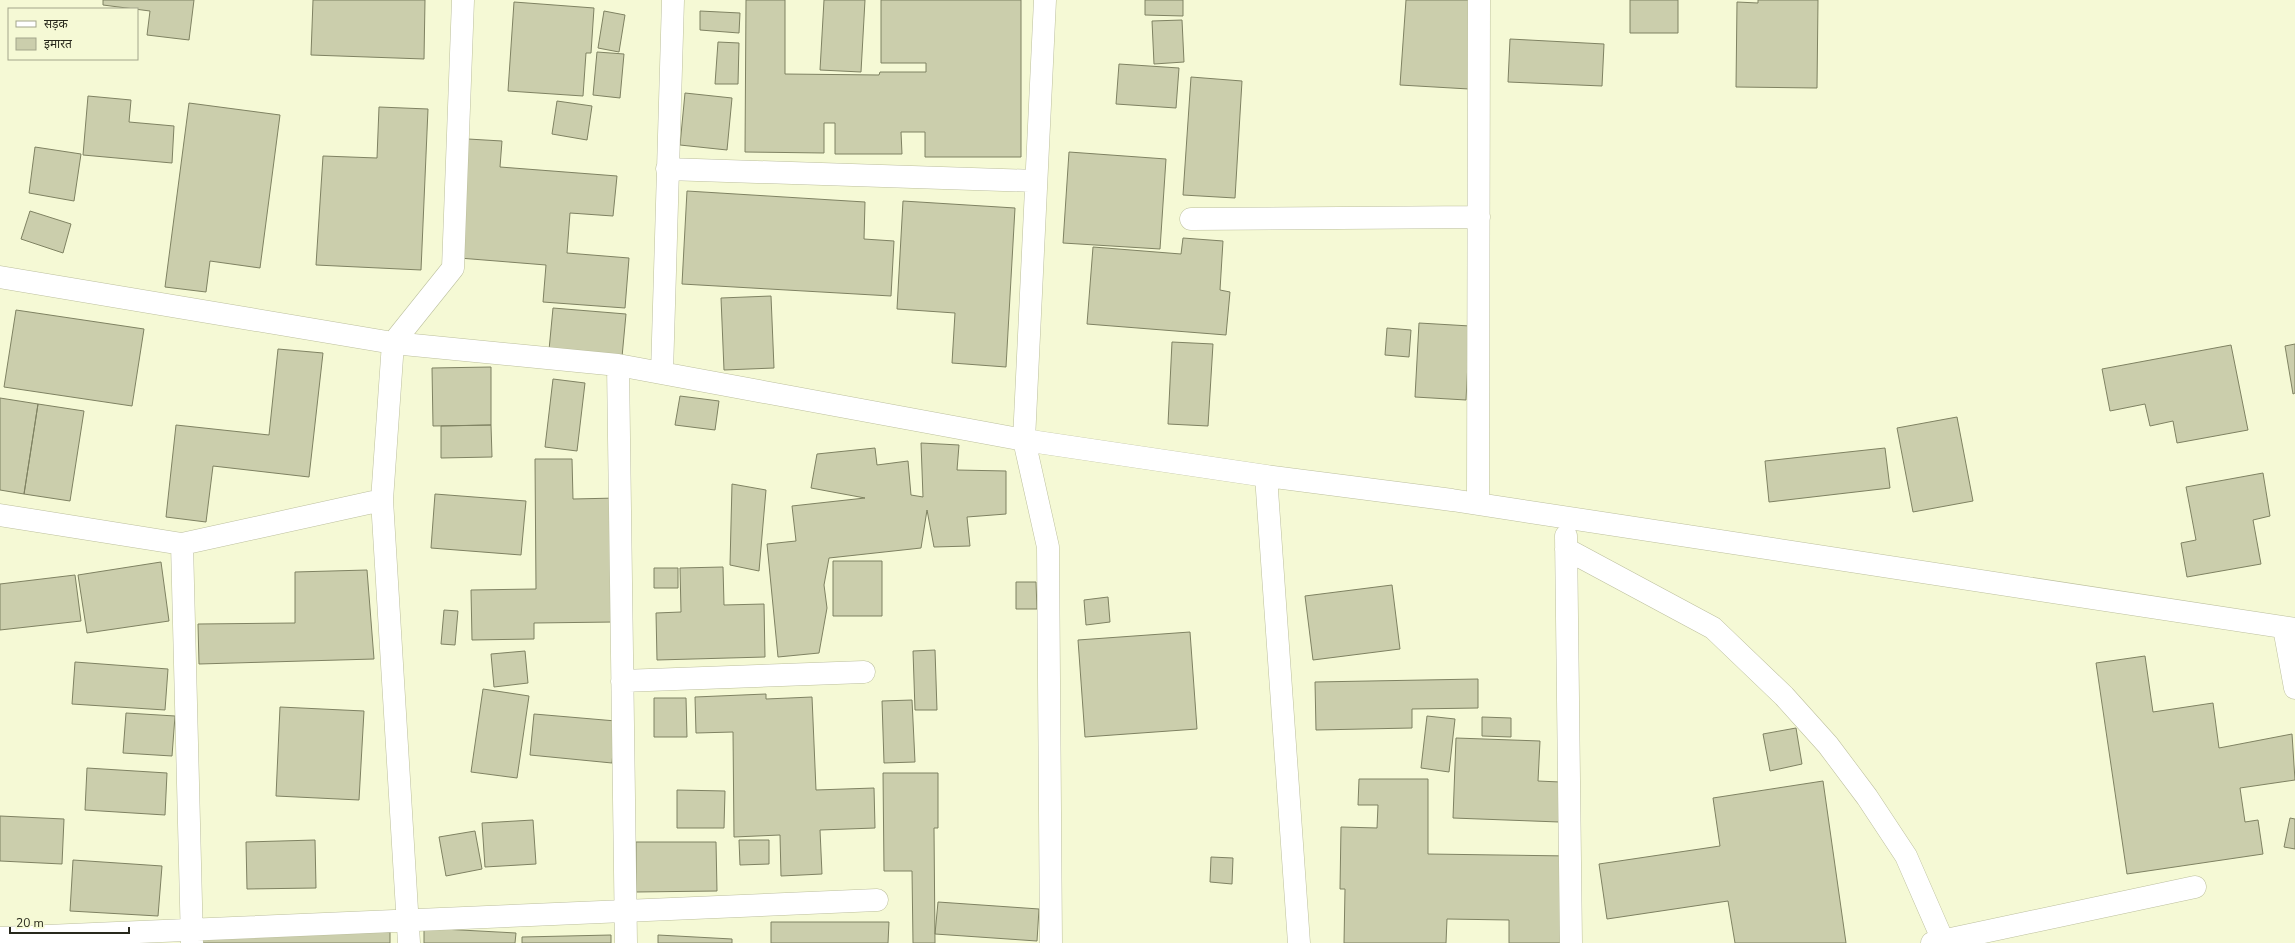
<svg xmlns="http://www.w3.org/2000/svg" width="2295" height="943" viewBox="0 0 2295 943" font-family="'Nunito Sans','Noto Sans Devanagari',sans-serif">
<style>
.building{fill:#cbceac;stroke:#7f8262}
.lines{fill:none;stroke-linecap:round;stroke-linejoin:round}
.minor-casing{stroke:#bcbf9d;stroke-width:23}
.minor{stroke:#fff;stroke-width:22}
</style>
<rect width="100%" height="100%" fill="#f5f9d5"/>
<path class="building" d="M103,0H194L189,40L147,35L150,11L103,5Z
M313,0H425L424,59L311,55Z
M746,0H785V74L879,75L880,72H926V63H881V0H1021V157H925V132H901L902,154H835V123H824V153L745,152Z
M824,0H865L861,72L820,70Z
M1145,0H1183V16L1145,15Z
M1406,0H1475L1469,89L1400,85Z
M1630,0H1678V33H1630Z
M1758,0H1818L1817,88L1736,87L1737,2L1758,3Z
M514,2L594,8L591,53H586L583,96L508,91Z
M604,11L625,15L619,52L598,48Z
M700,11L740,13L739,33L700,30Z
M1182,20L1184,62L1154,64L1152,21Z
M1510,39L1604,44L1602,86L1508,82Z
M718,42L739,43L738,84H715Z
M597,52L624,54L620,98L593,95Z
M1119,64L1179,68L1176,108L1116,104Z
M1191,77L1242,81L1235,198L1183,195Z
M685,93L732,98L727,150L680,145Z
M88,96L131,100L129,122L174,126L172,163L83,155Z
M557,101L592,106L587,140L552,134Z
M189,103L280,115L260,268L210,261L206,292L165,287Z
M379,107L428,109L421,270L316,265L323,156L377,158Z
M468,139L502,141L500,167L617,176L613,216L570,213L567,253L629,258L625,308L543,302L546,265L459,258Z
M35,147L81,154L74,201L29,193Z
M1069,152L1166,159L1160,249L1063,243Z
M687,191L865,202L864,239L894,241L891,296L682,284Z
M903,201L1015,208L1006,367L952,363L955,313L897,309Z
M30,211L71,224L63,253L21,239Z
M1183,238L1223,241L1220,290L1230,292L1226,335L1087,324L1093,247L1181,254Z
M771,296L774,368L724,370L721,298Z
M553,308L626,314L622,357L549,350Z
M16,310L144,329L132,406L4,387Z
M1419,323L1470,326L1466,400L1415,397Z
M1387,328L1411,330L1409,357L1385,355Z
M1172,342L1213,344L1208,426L1168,424Z
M2295,344V393L2293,394L2285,346Z
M2231,345L2248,430L2177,443L2173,421L2150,426L2145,404L2110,411L2102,369Z
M278,349L323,353L309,477L213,466L206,522L166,517L176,425L269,435Z
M491,367V425L433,426L432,368Z
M553,379L585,383L577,451L545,447Z
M680,396L719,401L715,430L675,425Z
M0,398L38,404L24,494L0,490Z
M38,404L84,411L70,501L24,494Z
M1957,417L1973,501L1913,512L1897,428Z
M491,425L492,457L441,458V426Z
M921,443L959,445L957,470L1006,471V514L967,517L970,546L934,547L927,510L921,548L829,558L824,585L827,608L819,653L778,657L767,544L796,541L792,506L865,498L811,488L817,454L875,448L877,465L908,461L911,495L923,497Z
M1885,448L1890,488L1769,502L1765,461Z
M535,459H572L573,499L617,498L614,622L534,623V639L472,640L471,590L536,589Z
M2263,473L2270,516L2253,520L2261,564L2187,577L2181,543L2196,540L2186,487Z
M732,484L766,490L759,571L730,565Z
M435,494L526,501L521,555L431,548Z
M833,561H882V616H833Z
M161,562L169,621L87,633L78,575Z
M723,567L724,605L764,604L765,657L657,660L656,613L681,612L680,568Z
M654,568H678V588H654Z
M367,570L374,659L199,664L198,624L295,623V572Z
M75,575L81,621L0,630V584Z
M1016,582H1036L1037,609H1016Z
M1392,585L1400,649L1313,660L1305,596Z
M1108,597L1110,622L1086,625L1084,600Z
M444,610L458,611L455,645L441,644Z
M1190,632L1197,729L1085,737L1078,640Z
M935,650L937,710H915L913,651Z
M525,651L528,683L494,687L491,654Z
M2145,656L2153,712L2213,703L2219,748L2292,734L2295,780L2240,788L2245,822L2258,820L2263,854L2127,874L2096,663Z
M75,662L168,669L165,710L72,704Z
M1478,679V708L1412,709V728L1316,730L1315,682Z
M483,689L529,696L517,778L471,772Z
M766,694V699L812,697L816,790L874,788L875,828L820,830L822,874L781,876L780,835L734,837L733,732L696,733L695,697Z
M654,698H686L687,737H654Z
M912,700L915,762L884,763L882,701Z
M280,707L364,711L359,800L276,796Z
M126,713L175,716L172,756L123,753Z
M534,714L616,721L612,763L530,755Z
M1427,716L1455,719L1449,772L1421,768Z
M1482,717L1511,718V737L1482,736Z
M1796,728L1802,764L1770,771L1763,734Z
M1456,738L1540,741L1538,781L1560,782L1559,822L1453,818Z
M87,768L167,773L165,815L85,810Z
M883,773H938V828H934L935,943H913L912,871H884Z
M1359,779H1428V854L1569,856L1567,943H1509V920L1447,919L1446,943H1344L1345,889H1340L1341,827L1377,828L1378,805H1358Z
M1823,781L1846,943H1735L1728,901L1607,919L1599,864L1720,846L1713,798Z
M677,790L725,791L724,828H677Z
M0,816L64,819L62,864L0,861Z
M2290,818L2295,819V849L2284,847Z
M533,820L536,864L485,867L482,823Z
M475,831L482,869L446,876L439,837Z
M315,840L316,888L247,889L246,842Z
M739,840H769V864L740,865Z
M636,842H716L717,891L636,892Z
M1211,857L1233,858L1232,884L1210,882Z
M73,860L162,866L158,916L70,911Z
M938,902L1039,909L1037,941L935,934Z
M771,922H889L888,943H771Z
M424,928L516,933L515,943H424Z
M390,932V943H200V937Z
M611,935V943H522V937Z
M658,935L732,939V943H658Z"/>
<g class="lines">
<defs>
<path id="minor" d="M1045,0L1024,440L1048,547L1051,943
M667,169L1036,181
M1191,219L1479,217
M0,277L393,343L618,365L1024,440L1266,476L1452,500L2295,629
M618,365L626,943
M662,373L673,0
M1266,476L1299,943
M382,500L409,943
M1478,504L1479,0
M0,515L182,544L382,500L393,343L453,268L463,0
M1566,536L1571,943
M182,544L192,943
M1566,549L1713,628L1784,696L1828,745L1867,797L1906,856L1944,943
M2284,628L2295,688
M622,681L864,672
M0,938L877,900
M1932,943L2195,887"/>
</defs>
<use href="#minor" class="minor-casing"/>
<use href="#minor" class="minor"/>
</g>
<rect x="8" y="8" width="130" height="52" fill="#f5f9d5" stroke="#a3a68b"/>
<rect x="16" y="21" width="20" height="6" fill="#ffffff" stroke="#a3a68b"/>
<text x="44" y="28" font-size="12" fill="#28291c">सड़क</text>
<rect x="16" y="38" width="20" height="12" fill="#cbceac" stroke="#a3a68b"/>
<text x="44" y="48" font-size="12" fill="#28291c">इमारत</text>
<path d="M10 927v6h119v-6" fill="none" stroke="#28291c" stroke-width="2"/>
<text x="16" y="927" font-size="12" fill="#28291c" stroke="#f5f9d5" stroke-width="3" paint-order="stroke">20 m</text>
</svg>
